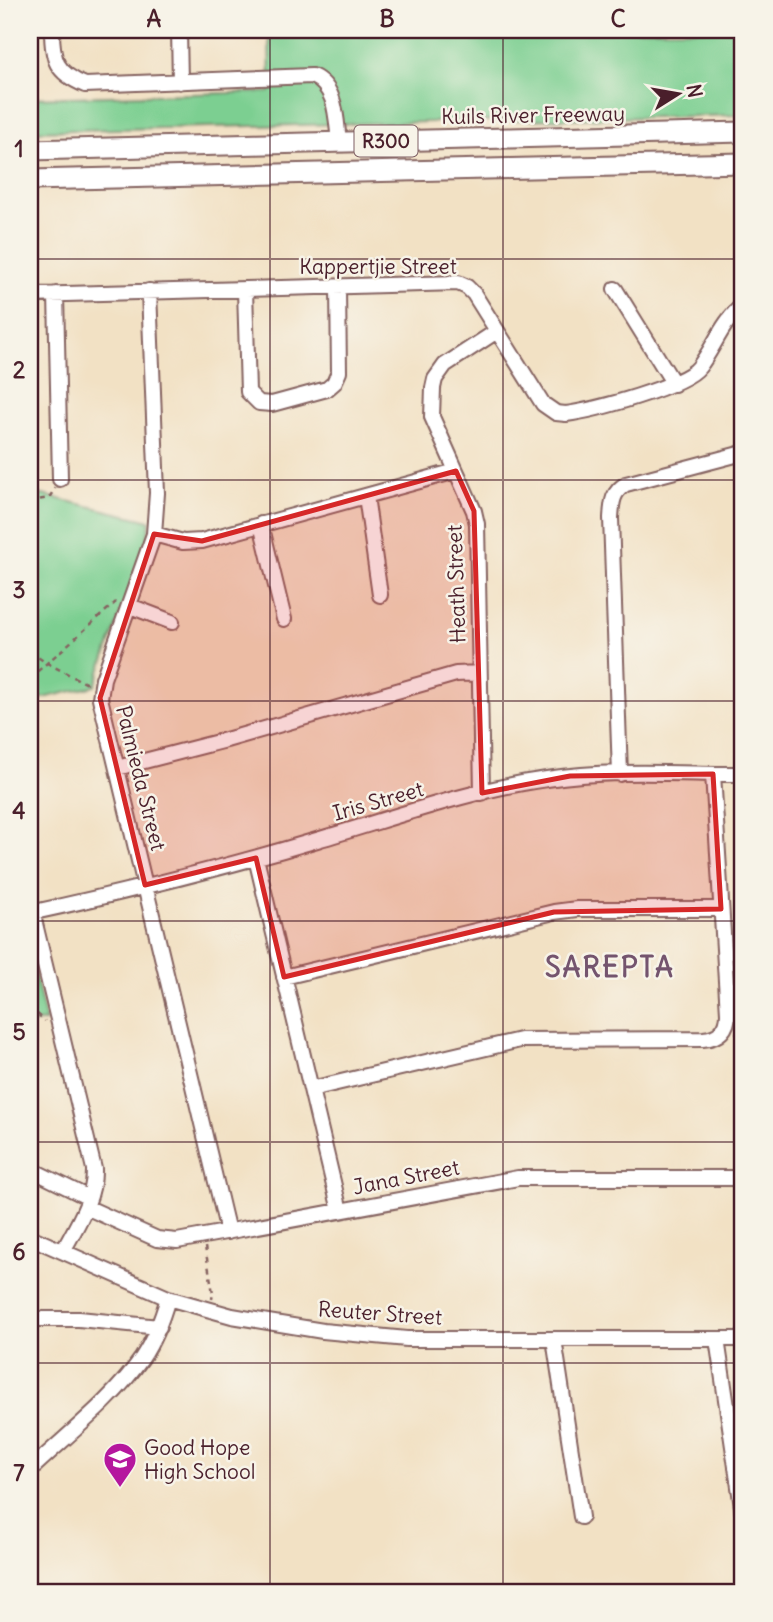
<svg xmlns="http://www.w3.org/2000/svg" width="773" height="1622" viewBox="0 0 773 1622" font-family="Delius,sans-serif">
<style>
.green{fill:#7ccf91;stroke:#63775e;stroke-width:2}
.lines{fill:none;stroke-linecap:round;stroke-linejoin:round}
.minor-casing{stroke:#856361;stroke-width:18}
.highway-casing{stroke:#856361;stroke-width:23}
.path{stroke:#856361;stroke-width:2.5;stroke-dasharray:5 5;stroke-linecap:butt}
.minor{stroke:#fff;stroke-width:14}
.highway{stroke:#fff;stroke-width:19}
.marked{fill:#d62828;fill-opacity:0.2;stroke:#d62828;stroke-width:5;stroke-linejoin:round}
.grid{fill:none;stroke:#4a1f2b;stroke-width:2;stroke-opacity:0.55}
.labels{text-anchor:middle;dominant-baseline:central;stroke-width:5;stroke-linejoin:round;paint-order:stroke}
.shield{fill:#f7f3e8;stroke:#7e5f64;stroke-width:2}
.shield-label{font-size:19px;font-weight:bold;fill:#4a1f2b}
.street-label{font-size:21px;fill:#4a1f2b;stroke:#f7f3e8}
.poi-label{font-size:21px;fill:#4a1f2b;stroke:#f7f3e8;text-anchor:start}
.district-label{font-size:28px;font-weight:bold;letter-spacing:2px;fill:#74546e;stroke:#f7f3e8}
.neatline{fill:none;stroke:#4a1f2b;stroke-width:2.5}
.grid-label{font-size:23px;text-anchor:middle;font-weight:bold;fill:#4a1f2b}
</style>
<rect width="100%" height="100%" fill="#f7f3e8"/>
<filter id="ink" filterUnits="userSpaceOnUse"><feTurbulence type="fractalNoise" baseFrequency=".0143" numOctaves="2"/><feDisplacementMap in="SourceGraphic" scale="14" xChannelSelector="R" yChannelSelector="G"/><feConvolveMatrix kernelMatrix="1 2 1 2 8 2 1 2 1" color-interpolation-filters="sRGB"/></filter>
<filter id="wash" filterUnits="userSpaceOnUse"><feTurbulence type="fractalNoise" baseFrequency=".00686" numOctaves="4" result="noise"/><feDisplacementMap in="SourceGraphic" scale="28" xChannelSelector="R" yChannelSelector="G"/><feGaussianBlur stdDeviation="1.57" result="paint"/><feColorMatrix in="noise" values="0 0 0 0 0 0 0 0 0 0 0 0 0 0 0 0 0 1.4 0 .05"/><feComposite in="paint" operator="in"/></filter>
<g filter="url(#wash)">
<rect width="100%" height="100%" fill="#f2e1c4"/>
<path class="green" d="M269,30H743V115L30,131V98L270,92Z
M30,492L150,521L148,535L95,686L30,701Z
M30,954L46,1021L30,1024Z"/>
</g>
<g filter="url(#ink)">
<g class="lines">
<defs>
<path id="minor" d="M52,30C52,60 56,73 85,85L312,76C337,87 336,118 339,142
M179,30L180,82
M245,289L248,392L259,403L272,404L327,389L334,383L339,372L338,287
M615,289L674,384
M149,291L157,493L154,534L103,679L100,698L228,1232
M56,294L60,479
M30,295L458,283L467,287L474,294L543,404L556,413L566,414C592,411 685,386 699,367C715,346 722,322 743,305
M366,496L380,595
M261,524L284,619
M154,534L183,542L202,541L456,471
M130,606L172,622
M117,768L226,740L456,674L479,673
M620,774L611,518C612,503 612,492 626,484L743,453
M482,793L477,524L474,511L432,417L433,388L435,379L445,365L497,331
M256,858L340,1211
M30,903L94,1169C95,1198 77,1225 63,1251
M30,913C126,892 223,868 317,840C393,818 469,790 547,779C611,769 679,774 743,774
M284,977L554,912L577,909H721
M311,1089L520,1040L703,1039C719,1038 728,1029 728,1013L713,774
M30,1169L89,1198
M86,1207L157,1239L177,1241L518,1178H743
M30,1237L168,1298L232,1316L323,1331L407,1339H743
M30,1319H79L159,1327
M554,1339L581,1517
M717,1339L743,1514
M30,1470C68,1434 112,1401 142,1358C154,1340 162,1319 168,1298"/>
<path id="highway" d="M30,150L743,132
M30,180L743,163"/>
</defs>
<use href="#minor" class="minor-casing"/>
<use href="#highway" class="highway-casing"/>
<path class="path" d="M30,501L49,498L55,488
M30,652L45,662L91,686
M30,678L116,602
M30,1007L45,1021
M736,1032L743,1046
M205,1247L213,1293L212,1299"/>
<use href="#minor" class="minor"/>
<use href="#highway" class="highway"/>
</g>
</g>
<path class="marked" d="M456,471L474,511L482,793L570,776L713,774L721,909L554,912L284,977L256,858L145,885L100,698L154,534L202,541Z"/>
<path class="grid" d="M270,30V1592M503,30V1592M30,259H743M30,480H743M30,701H743M30,921H743M30,1142H743M30,1363H743"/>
<defs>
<symbol id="school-pin" viewBox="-11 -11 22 30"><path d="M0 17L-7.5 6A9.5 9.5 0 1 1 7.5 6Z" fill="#b5179e" stroke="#f7f3e8"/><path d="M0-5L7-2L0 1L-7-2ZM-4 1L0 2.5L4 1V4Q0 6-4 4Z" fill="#fff"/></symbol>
</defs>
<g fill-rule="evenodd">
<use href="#school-pin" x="101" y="1440" width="38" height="52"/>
</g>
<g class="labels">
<rect class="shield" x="354.5" y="125.5" width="63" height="31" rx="5"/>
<g class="shield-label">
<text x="386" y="141">R300</text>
</g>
<g class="street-label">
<text transform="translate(533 115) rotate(-1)">Kuils River Freeway</text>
<text x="378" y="266">Kappertjie Street</text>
<text transform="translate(456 584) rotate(-92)">Heath Street</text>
<text transform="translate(141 778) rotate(76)">Palmieda Street</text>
<text transform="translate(378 801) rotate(-16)">Iris Street</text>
<text transform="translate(406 1177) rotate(-11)">Jana Street</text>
<text transform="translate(380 1313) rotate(4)">Reuter Street</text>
</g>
<g class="poi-label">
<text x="144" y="1447">Good Hope<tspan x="144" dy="24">High School</tspan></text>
</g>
<g class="district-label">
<text x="610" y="967">SAREPTA</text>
</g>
</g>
<rect width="773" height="1622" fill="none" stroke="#f7f3e8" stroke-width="77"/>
<g transform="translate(678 94) rotate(79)" stroke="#f7f3e8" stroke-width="5" paint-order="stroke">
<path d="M0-5L12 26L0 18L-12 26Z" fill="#4a1f2b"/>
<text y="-10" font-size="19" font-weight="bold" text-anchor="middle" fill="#4a1f2b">N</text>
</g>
<rect x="38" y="38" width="696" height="1546" class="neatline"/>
<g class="grid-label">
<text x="154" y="27">A</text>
<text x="387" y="27">B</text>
<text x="618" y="27">C</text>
<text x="19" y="157">1</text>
<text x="19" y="378">2</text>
<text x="19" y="598">3</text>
<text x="19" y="819">4</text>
<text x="19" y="1040">5</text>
<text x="19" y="1260">6</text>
<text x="19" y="1481">7</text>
</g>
</svg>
